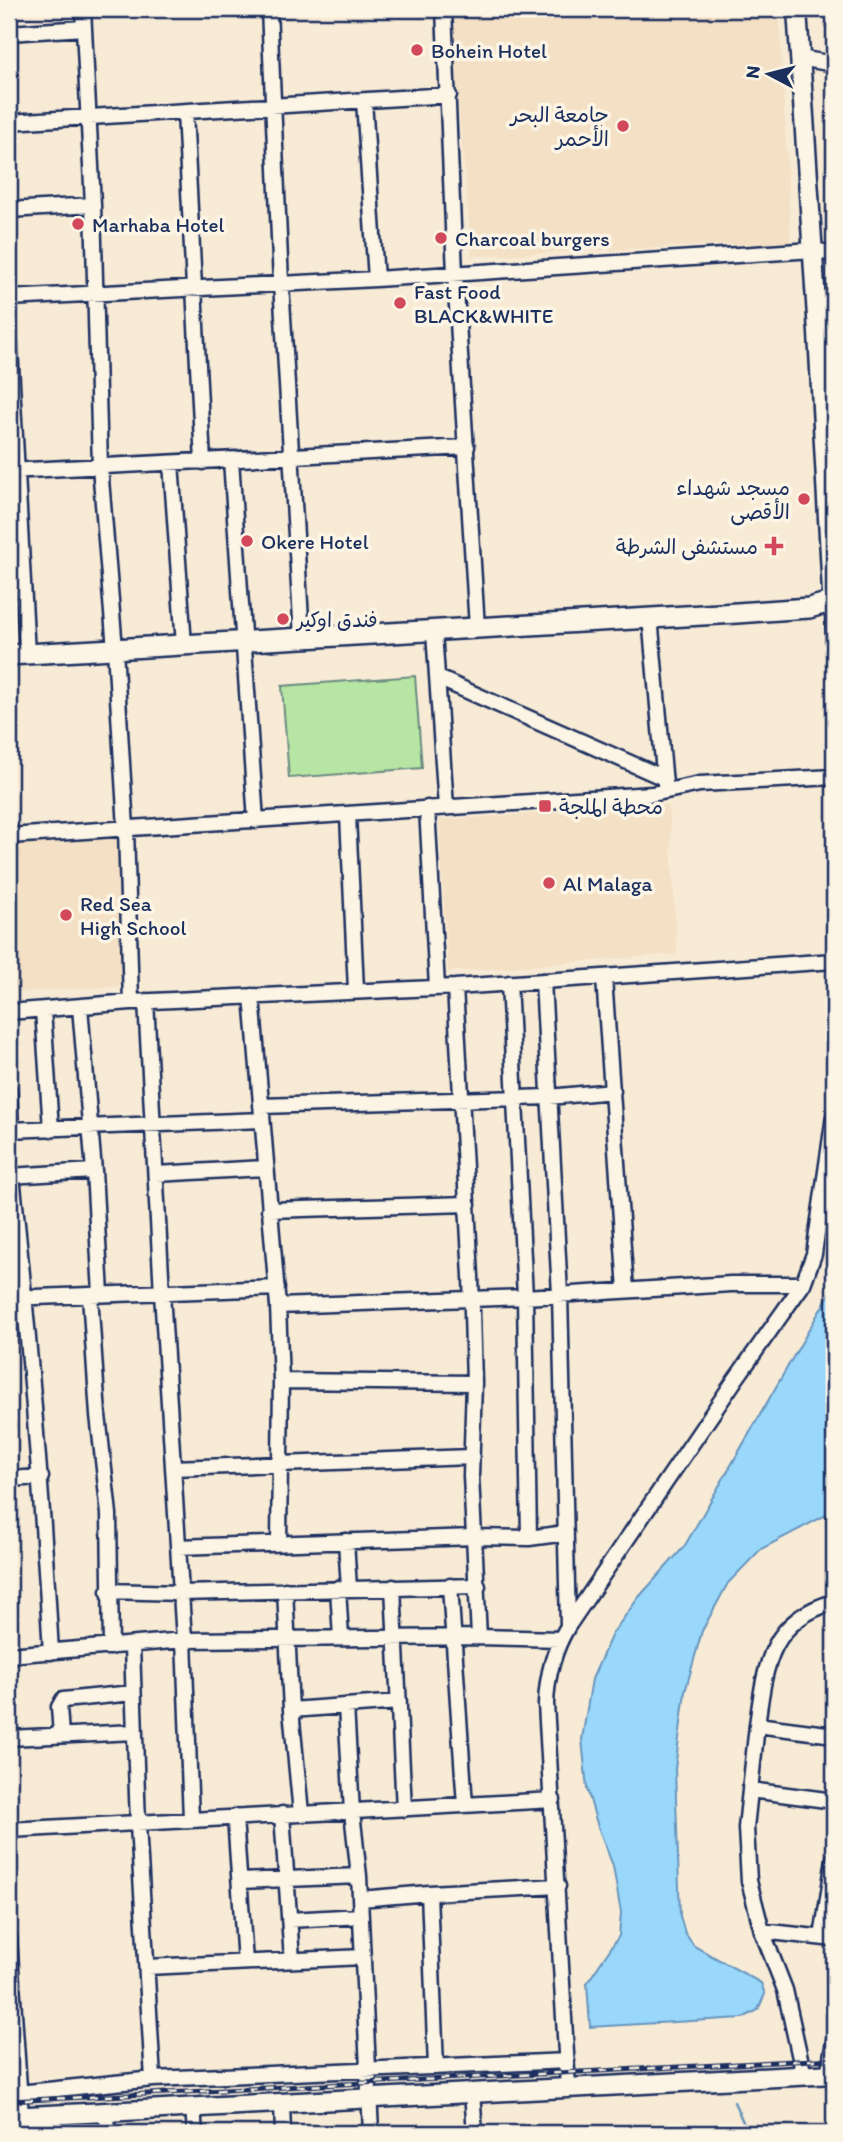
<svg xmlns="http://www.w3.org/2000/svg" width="843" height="2142" viewBox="0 0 843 2142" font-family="Itim,'Playpen Sans Arabic',sans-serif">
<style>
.built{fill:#f4e0c4}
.green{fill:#b7e5a3;stroke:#698a80;stroke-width:2}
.water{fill:#99d8fb;stroke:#6794bc;stroke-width:2}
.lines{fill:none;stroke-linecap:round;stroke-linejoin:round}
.stream{stroke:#6794bc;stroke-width:2.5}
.minor-casing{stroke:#1b2f5e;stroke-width:19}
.major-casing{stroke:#1b2f5e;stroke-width:23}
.highway-casing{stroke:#1b2f5e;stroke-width:24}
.minor{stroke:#fcf5e5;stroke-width:14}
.major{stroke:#fcf5e5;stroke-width:18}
.highway{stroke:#fcf5e5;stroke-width:19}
.rail-casing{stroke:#1b2f5e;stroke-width:5}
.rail{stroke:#fcf5e5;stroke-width:2.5;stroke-dasharray:8;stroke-linecap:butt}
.poi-dot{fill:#d1495b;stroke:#fcf5e5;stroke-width:2.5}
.labels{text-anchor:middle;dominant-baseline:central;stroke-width:7;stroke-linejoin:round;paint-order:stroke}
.poi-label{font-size:21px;fill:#1b2f5e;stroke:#fcf5e5;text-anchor:start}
</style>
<rect width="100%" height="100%" fill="#f8ebd6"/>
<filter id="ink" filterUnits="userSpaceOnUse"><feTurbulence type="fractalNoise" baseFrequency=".0143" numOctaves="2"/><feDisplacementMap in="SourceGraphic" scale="14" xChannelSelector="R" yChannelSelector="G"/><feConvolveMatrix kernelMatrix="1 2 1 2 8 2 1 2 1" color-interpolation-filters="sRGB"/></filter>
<g filter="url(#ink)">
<path class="built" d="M450,9H779L791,242L472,256Z
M669,805L677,954L448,972L439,820Z
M118,834L128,986L9,993V844Z"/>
<path class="green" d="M415,676L422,768L289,778L282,686Z"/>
<path class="water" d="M834,1286V1511L761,1549L728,1583L702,1631L685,1692L675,1769L680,1916L685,1933L694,1946L761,1983L765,1994L758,2010L743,2018L590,2027L587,1983L619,1936L621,1913L613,1866L598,1827L587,1789L582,1739L592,1679L612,1634L639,1597L684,1547Z"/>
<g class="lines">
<path class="stream" d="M734,2102L748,2133"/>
<defs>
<path id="minor" d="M83,9L93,205L100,467L115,649L126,828L131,1002
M269,9L281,283L302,637
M444,9L455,274L477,628
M9,33L84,28
M799,58L834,64
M364,101L376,279
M185,112L203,462
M9,122L449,95
M9,210L93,205
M9,298L376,279L813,250L834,254
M9,329L27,654
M231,460L256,821
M171,463L184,645
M9,471L467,447
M833,611L834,644
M650,617L665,784
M434,632L446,807
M438,678L664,778
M427,808L437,987
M348,815L356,990
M9,836L652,794L700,784L834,777
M604,978L626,1290
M543,981L560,1294L568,1626
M509,983L525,1297L529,1538
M455,987L471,1276L474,1383L471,1476L479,1637
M252,996L278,1306L281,1381L279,1542
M146,1001L162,1293L184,1640L191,1819
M80,1007L94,1171L101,1294
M43,1010L51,1129
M9,1012L131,1002L455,987L834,961
M9,1090L11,1130
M261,1106L549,1097L613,1091
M9,1130L262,1120
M156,1174L266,1168
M9,1176L94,1171
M12,1176C29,1334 42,1493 51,1652
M269,1210L468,1204
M90,1295L98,1415L109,1514L111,1647
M9,1298L277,1288
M278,1306L525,1297L731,1284H803
M281,1381L474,1383
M173,1468L471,1457
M9,1479L41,1477
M346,1541L349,1588
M178,1547L474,1537L529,1538L566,1533
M450,1586L465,1805
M393,1587L404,1809
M338,1588L341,1638
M285,1590L291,1710L301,1813
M108,1591L181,1593L478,1586
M132,1646L138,1825L153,2079
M9,1655L184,1640L479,1637L561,1639
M346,1706L352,1812L359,1876L371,2133
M291,1710L399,1702
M757,1725C765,1667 769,1620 834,1602
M61,1735L59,1707L63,1700L133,1693
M9,1738L135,1732
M750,1790L834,1801
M282,1814L292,1960
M235,1817L245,1962
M9,1830L553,1800
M240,1881L359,1876
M429,1893L436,2067
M360,1899L429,1893L558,1886
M289,1920L361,1916
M762,1931L834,1939
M822,1937L834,1859
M9,1938L21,2117
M147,1967L363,1957
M828,2075L834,2041
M804,2076L785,1990L762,1931L749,1881L746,1828L757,1725L834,1735
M568,2088L546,1704C547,1675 553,1651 568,1626L735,1380L803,1284L814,1254L834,1116
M472,2093L475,2133
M9,2094L153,2079L567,2061
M282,2103L283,2133
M193,2107L195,2133
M107,2112L108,2133"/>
<path id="major" d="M797,9L818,333L833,611
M9,2117L834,2074"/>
<path id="highway" d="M9,655L737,613L809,608L834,601"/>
</defs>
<use href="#minor" class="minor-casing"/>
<use href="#major" class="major-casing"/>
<use href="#highway" class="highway-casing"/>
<use href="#minor" class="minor"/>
<use href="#major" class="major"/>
<use href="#highway" class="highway"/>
<defs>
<path id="rail" d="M9,2101L834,2059"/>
</defs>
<use href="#rail" class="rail-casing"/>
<use href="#rail" class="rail"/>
</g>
</g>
<g class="poi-dot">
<circle cx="417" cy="50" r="7"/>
<circle cx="623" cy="126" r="7"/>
<circle cx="78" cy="224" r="7"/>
<circle cx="441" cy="238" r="7"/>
<circle cx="400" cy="303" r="7"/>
<circle cx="804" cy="499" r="7"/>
<circle cx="247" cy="541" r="7"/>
<path d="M770.5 535.5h7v7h7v7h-7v7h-7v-7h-7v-7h7z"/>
<circle cx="283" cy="619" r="7"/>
<rect x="538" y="799" width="14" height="14" rx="3.5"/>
<circle cx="549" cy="883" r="7"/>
<circle cx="66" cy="915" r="7"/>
</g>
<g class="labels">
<g class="poi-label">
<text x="431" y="50">Bohein Hotel</text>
<text x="609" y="114" text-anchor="end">جامعة البحر<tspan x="609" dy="24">الأحمر</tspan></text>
<text x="92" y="224">Marhaba Hotel</text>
<text x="455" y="238">Charcoal burgers</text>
<text x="414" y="291">Fast Food<tspan x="414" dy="24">BLACK&amp;WHITE</tspan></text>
<text x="790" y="487" text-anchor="end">مسجد شهداء<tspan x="790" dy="24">الأقصى</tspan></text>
<text x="261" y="541">Okere Hotel</text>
<text x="758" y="546" text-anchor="end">مستشفى الشرطة</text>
<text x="297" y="619">فندق اوكير</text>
<text x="559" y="806">محطة الملجة</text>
<text x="563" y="883">Al Malaga</text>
<text x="80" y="903">Red Sea<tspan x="80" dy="24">High School</tspan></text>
</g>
</g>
<rect width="843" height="2142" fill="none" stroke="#fcf5e5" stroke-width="35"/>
<rect x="18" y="18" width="808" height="2107" fill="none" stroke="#1b2f5e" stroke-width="2.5" filter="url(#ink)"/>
<g transform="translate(769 74) rotate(277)" stroke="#fcf5e5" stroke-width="5" paint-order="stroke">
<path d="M0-5L12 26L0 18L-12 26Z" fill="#1b2f5e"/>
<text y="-10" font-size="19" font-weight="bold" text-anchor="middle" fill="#1b2f5e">N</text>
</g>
</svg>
